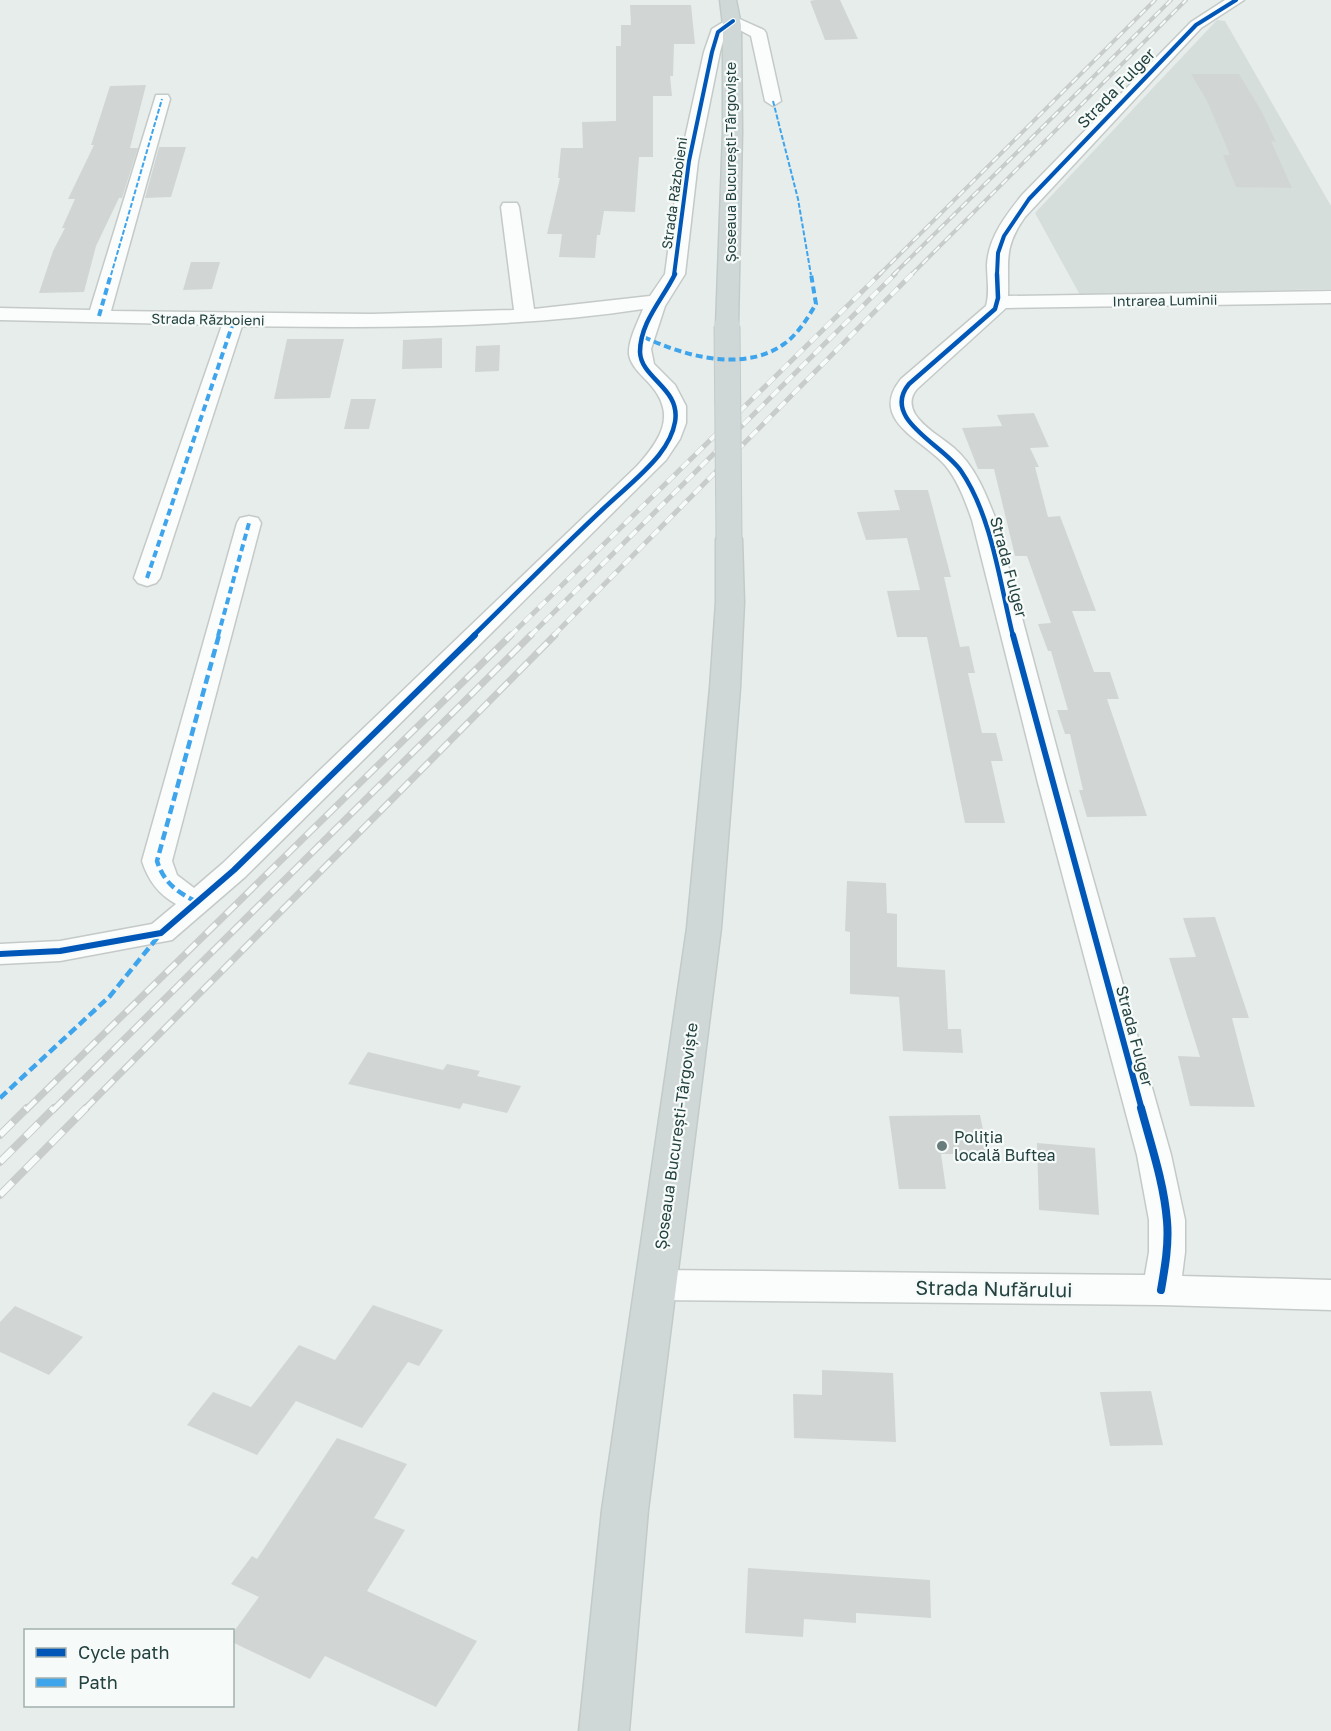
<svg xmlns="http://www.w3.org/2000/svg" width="1331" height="1731" viewBox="0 0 1331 1731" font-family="'Golos Text',sans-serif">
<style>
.built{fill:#d5dedb}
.building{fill:#d1d6d5}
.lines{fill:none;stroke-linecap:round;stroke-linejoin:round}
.minor-casing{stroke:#c4cac8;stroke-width:3}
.major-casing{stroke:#c2cbca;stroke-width:3}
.minor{fill:#fbfcfc;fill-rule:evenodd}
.major{fill:#cfd7d7;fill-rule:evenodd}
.rail-far3-casing{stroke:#c8cdcc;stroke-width:4}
.rail-far2-casing{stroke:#c8cdcc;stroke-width:5}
.rail-far1-casing{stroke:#c8cdcc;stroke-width:7}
.rail-casing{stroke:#c8cdcc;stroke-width:8}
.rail-far3{stroke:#f6fbf9;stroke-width:2;stroke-dasharray:8;stroke-linecap:butt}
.rail-far2{stroke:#f6fbf9;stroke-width:4;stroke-dasharray:10;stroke-linecap:butt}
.rail-far1{stroke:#f6fbf9;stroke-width:4.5;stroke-dasharray:14;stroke-linecap:butt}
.rail{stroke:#f6fbf9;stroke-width:6;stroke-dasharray:18;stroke-linecap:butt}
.major-bridge-casing{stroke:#c2cbca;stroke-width:27;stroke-linecap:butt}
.major-bridge{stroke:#cfd7d7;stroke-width:25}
.quiet-far2{stroke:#3ea4ec;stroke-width:2;stroke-dasharray:5 2;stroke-linecap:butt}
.quiet-far1{stroke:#3ea4ec;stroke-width:4;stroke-dasharray:7 4;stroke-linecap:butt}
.quiet{stroke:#3ea4ec;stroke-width:4.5;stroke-dasharray:9 4.5;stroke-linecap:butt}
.cycleway-far3-casing{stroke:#f6fbf9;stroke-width:6}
.cycleway-far2-casing{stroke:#f6fbf9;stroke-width:8}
.cycleway-far1-casing{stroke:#f6fbf9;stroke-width:10}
.cycleway-casing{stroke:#f6fbf9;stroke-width:11}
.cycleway-far3{stroke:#0057b8;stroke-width:4}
.cycleway-far2{stroke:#0057b8;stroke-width:4.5}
.cycleway-far1{stroke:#0057b8;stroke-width:6}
.cycleway{stroke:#0057b8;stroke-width:8}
.poi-dot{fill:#687d7b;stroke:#f6fbf9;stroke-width:2}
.labels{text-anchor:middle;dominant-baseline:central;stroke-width:4.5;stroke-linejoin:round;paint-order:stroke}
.far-street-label{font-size:14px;fill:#23413f;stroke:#f6fbf9}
.street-label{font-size:16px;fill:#23413f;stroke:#f6fbf9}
.poi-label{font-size:16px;fill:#23413f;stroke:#f6fbf9;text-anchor:start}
.near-street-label{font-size:20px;fill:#23413f;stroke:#f6fbf9}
</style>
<rect width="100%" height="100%" fill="#e7edeb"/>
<path class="built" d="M1217,20L1225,21L1331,206V289L1080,295L1035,213Z"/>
<path class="building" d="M815,0H840L858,39L825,40L810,1Z
M630,5H691L695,44H674L673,76H670L672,96H653V157H639L635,212L604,211L600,235H597L595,258L559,257L562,234H547L560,178H558L561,148H583L582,122L616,121V46H621V25H631Z
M1191,74H1239L1262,112L1276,142L1271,141L1292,188L1236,187L1223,155H1230L1207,101Z
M146,85L130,148H138L122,198H119L96,246L84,292L39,293L53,251L65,228H62L75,199H68L94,145H91L110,86Z
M159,147H186L171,197L145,198Z
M191,262H220L212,289L183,290Z
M442,338V368L402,369L403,340Z
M287,339H344L330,398L274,399Z
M500,345L499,371L475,372L476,346Z
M351,399H376L369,429H344Z
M1034,413L1049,447L1030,448L1039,467H1035L1048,517L1060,516L1096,611H1072L1094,672H1110L1119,699H1107L1147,816L1087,817L1079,790H1083L1070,734H1065L1057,710H1068L1051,651H1048L1038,624L1051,623L1027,556H1015L994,469H978L962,428L1002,426L997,415Z
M894,490H928L951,577H944L960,647L969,646L975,673H968L982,733H996L1003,761H991L1005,823H965L927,637H897L887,591L920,590L907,538L866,540L857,512L900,510Z
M847,881L886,883L887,913L897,914V967L945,970L948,1029H961L963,1053L903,1051L899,997L850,994V932L845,931Z
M1215,917L1249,1018H1232L1255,1107L1190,1106L1178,1056L1200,1057L1169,958L1196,957L1183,918Z
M368,1052L443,1070L447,1064L480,1071L477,1076L521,1086L507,1113L463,1103L460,1109L348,1084Z
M980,1115L988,1154H941L946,1189H899L889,1116Z
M1037,1143L1095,1148L1099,1215L1039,1210Z
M373,1305L443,1330L419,1366L408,1362L362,1428L296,1401L257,1455L187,1425L213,1392L251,1407L299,1345L335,1360Z
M15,1306L83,1337L49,1375L0,1352V1322Z
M822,1370L893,1373L896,1442L794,1438L793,1394L822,1395Z
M1151,1391L1163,1445L1110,1446L1100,1392Z
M337,1438L407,1464L374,1518L405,1530L367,1591L477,1641L436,1707L325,1656L310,1679L232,1642V1634L259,1597L231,1584L252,1556L257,1559Z
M748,1568L930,1580L931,1618L856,1613V1623L804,1619L803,1637L745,1633Z"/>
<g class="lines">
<defs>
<path id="minor" d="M1225,0H1244L1201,28L1025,217C1003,248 1009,261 1008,296L1331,291V303L1006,308L917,389C910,397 910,405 915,414C924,428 941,437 954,448C975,466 986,494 996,520L1066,783L1171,1155L1185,1220V1252L1182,1276L1331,1280V1310L1161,1305L656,1300L643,1295L637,1285L643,1275L656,1270L1145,1275L1149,1252V1220L1137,1155L1038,783L972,520C965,500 958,481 945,465C922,439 868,420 901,379L986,306C990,292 987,279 987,265C988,238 1006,215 1022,195L1191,22Z
M733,16L764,30L766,33L781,101L773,106L765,101L751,36L734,27L725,34L720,52L698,161L685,274L665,306L651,349L654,364L675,385L686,406V423L680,439L666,460L245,877L172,940L60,961L0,964V944L60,941L152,924L176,904C158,894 148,880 142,861L237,523L240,518L249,516L258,518L261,523L172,861L177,875L194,888L223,863L637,466C662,438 678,413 647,381C640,374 630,364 629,354C628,340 638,322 643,309C511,329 376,328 242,326L160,578L156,583L147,586L138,583L134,578L222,325L0,320V308L90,310L156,95H168L170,99L111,311L372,314L514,310L501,207L503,203H517L519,207L534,309L650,296L665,274L680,161L704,52L712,29Z"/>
<path id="major" d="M720,0H736L741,25L742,132L738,326L735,331L727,333L719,331L716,326L723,132V25Z
M729,531L738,533L742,539L744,602L740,688L721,928L648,1510L629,1731H579L602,1510L687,928L710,688L716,602V539L720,533Z"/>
</defs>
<use href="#minor" class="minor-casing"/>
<use href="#major" class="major-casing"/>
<use href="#minor" class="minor"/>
<use href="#major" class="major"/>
<defs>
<path id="rail-far3" d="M879,275L1155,0
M893,275L1171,0
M911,275L1186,0"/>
<path id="rail-far2" d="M510,636L880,274
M530,636L895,274
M553,636L912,274"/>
<path id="rail-far1" d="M26,1110L511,635
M53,1110L531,635
M84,1110L555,635"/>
<path id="rail" d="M0,1135L27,1108
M0,1162L54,1108
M0,1195L86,1108"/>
</defs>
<use href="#rail-far3" class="rail-far3-casing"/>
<use href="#rail-far2" class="rail-far2-casing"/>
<use href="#rail-far1" class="rail-far1-casing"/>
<use href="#rail" class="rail-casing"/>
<use href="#rail-far3" class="rail-far3"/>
<use href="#rail-far2" class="rail-far2"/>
<use href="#rail-far1" class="rail-far1"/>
<use href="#rail" class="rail"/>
<defs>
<path id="major-bridge" d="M727,326L729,539"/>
</defs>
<use href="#major-bridge" class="major-bridge-casing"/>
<use href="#major-bridge" class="major-bridge"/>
<path class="quiet-far2" d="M773,101L798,199L811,275
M111,275L162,99"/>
<path class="quiet-far1" d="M99,316L111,274
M644,337C684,356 743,373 784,344C798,334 807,319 816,304L811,274
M147,578L234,320
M218,636L249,523"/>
<path class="quiet" d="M197,902C177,892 164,883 157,861L219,635
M0,1098L110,996L161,933"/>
<defs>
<path id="cycleway-far3" d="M674,275L689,161L712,52L718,32L733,21
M997,275L998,253L1004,236L1029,199L1196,25L1236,0"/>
<path id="cycleway-far2" d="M997,274L998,298L995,309L909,384C880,419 944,445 961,471C992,516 1000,584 1013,636
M473,636C516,594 559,550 603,509C622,491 643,475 659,455C666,446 673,434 675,422C681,388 641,379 640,352C640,322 663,299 675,274"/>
<path id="cycleway-far1" d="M1013,635L1142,1110
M0,954L60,951L161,933L234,870L475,635"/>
<path id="cycleway" d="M1141,1108C1151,1145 1164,1183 1167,1221C1169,1244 1165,1267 1161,1290"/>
</defs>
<use href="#cycleway-far3" class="cycleway-far3-casing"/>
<use href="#cycleway-far2" class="cycleway-far2-casing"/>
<use href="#cycleway-far1" class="cycleway-far1-casing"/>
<use href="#cycleway" class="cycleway-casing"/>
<use href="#cycleway-far3" class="cycleway-far3"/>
<use href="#cycleway-far2" class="cycleway-far2"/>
<use href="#cycleway-far1" class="cycleway-far1"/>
<use href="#cycleway" class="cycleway"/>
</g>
<circle class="poi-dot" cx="942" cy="1146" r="6"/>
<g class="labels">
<g class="far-street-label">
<text transform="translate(730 162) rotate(-90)">Șoseaua București-Târgoviște</text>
<text transform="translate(674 193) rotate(-82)">Strada Războieni</text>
<text transform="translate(1165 300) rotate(-1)">Intrarea Luminii</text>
<text transform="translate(208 319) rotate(1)">Strada Războieni</text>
</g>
<g class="street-label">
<text transform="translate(1116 88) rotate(-46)">Strada Fulger</text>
<text transform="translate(1009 567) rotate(75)">Strada Fulger</text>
<text transform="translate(1135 1036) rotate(75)">Strada Fulger</text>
<text transform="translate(676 1136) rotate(-82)">Șoseaua București-Târgoviște</text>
</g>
<g class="poi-label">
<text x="954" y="1137">Poliția<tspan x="954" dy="18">locală Buftea</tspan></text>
</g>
<g class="near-street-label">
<text transform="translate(994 1288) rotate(1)">Strada Nufărului</text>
</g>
</g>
<rect x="24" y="1629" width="210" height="78" fill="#f6fbf9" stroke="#a2b1af" stroke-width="1.5"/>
<rect x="36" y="1648" width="30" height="9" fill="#0057b8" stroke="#a2b1af" stroke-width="1.5"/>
<text x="78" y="1659" font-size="18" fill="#23413f">Cycle path</text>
<rect x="36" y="1678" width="30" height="9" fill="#3ea4ec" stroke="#a2b1af" stroke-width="1.5"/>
<text x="78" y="1689" font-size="18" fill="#23413f">Path</text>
</svg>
